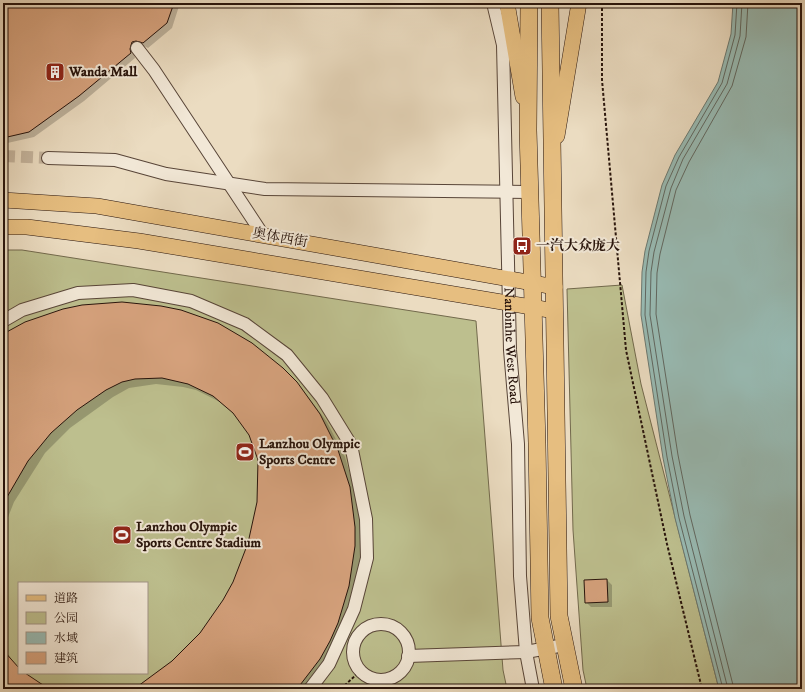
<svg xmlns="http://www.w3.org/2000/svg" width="805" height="692" viewBox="0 0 805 692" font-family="'IM FELL DW Pica','Noto Serif SC',serif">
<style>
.green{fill:#bdbf8e;stroke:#72694c;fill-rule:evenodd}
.water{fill:#98bbb4;stroke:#6b7870}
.shadow{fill:#0003}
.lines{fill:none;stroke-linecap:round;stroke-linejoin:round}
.shore{stroke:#606760;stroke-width:1}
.building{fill:#d6a27d;stroke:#27130b}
.minor-tunnel{stroke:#c4b49d;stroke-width:12;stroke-dasharray:12 6;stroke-linecap:butt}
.minor-casing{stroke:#584538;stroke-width:14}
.major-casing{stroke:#27130b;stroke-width:16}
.highway-casing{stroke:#27130b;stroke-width:18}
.path{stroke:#27130b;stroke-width:2;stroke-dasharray:3 2;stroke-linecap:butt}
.minor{stroke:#f2e8d7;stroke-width:12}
.major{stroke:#e6be80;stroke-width:15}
.highway{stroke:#e6be80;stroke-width:17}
.labels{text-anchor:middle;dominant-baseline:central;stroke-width:4;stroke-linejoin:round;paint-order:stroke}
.poi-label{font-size:14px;font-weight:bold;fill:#27130b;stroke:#f2e8d7;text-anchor:start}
.street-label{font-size:14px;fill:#27130b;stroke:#f2e8d7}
</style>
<rect width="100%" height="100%" fill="#ebdcc1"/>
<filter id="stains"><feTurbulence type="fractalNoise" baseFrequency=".005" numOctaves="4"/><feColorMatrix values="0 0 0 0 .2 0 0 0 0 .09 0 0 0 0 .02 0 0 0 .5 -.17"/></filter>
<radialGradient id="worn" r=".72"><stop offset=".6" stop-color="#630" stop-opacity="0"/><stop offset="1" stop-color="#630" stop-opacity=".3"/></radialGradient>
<path class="green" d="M3,250H22L476,321L503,670L507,689H3ZM19,583H147V673H19Z
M622,285L641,384L719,689H587L583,670L573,530L567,289Z"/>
<path class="water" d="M733,3H802V689H719L675,518L663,458L641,315L642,272L645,251L662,185L675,155L718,82L731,34Z"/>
<path class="shadow" d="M3,3H180L172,28L148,48L142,45L137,47L134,54L135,58L84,101L34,137L3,144Z
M3,336L290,376L303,390L327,422L345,457L356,495L361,534V554L356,593L344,630L309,689H133L157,674L187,648L213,618L234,582L249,543L258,502L259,459L249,434L236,416L220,402L196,390L183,387L156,384L129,388L113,397L70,428L45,453L14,502L3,530Z
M607,580L612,585V607H591L586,602Z
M3,647L19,670V673H24L40,685L52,689H3Z"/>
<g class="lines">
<path class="shore" d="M723,689L679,518L667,457L645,315L646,272L649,251L666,186L679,157L722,83L735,35L737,3
M728,689L684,516L672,456L650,315L651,272L654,252L671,188L683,159L727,84L740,36L742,3
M734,689L690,515L678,455L656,314L657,273L660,254L676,190L689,162L732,86L746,37L748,3"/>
</g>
<path class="building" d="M3,3H174L167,23L143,43L136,41L132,42L130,49L131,53L79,96L29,132L3,138Z
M122,302L161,306L181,310L218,323L252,343L283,368L297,382L320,414L338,450L350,487L355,527V546L349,586L338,623L330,641L320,659L297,689H134L172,661L200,633L223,600L233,582L248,543L257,502L258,460L249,435L233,413L213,396L188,384L162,378L135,379L122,382L106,390L77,410L51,433L28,461L3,504V334L25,322L63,309L82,305Z
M607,579L608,602L585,603L584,580Z
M3,650L19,668V673H25L49,689H3Z"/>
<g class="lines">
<path class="minor-tunnel" d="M3,156L48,158"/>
<defs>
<g id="minor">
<path id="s1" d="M493,3L503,45L510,350L518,444L520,576L526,652L533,689"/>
<path d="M137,48L154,70L263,235"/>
<path d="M48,158L115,160L166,174L265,189L530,192"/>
<path d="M3,321L22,310L78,293L133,290L191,301L245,324L287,355L322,398L351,445L366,519L367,558L354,609L329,664L310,689"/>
<circle cx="381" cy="652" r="28"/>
<path d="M408,656L526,652L564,645"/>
</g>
<path id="major" d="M507,3L523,97
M557,136L579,3
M3,200L97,206L555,287
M3,227H27L139,241L555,311"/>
<path id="highway" d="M529,3L528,130L537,443L540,618L554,689
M550,3L559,616L574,689"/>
</defs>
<use href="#minor" class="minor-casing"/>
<use href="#major" class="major-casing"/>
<use href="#highway" class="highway-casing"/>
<path class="path" d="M602,3V80L626,350L667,544L702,689
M341,689L360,671"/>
<use href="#minor" class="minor"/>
<use href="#major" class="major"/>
<use href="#highway" class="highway"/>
</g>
<defs>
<symbol id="building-square" viewBox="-11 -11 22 22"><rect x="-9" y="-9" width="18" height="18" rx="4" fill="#8f2418" stroke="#f2e8d7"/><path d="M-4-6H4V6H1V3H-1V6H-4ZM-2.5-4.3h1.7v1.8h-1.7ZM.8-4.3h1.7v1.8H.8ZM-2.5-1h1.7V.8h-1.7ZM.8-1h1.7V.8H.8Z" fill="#fff"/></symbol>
<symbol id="bus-square" viewBox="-11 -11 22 22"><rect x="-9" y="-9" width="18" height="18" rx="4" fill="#8f2418" stroke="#f2e8d7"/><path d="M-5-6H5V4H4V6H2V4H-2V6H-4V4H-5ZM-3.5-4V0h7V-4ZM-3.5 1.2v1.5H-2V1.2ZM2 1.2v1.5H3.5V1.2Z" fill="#fff"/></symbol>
<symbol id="stadium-square" viewBox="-11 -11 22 22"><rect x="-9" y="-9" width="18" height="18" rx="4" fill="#8f2418" stroke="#f2e8d7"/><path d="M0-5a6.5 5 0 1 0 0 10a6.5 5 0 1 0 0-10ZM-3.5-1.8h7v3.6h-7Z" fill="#fff"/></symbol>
</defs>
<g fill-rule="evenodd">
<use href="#building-square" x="44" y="61" width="22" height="22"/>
<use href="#bus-square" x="511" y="235" width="22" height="22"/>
<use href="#stadium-square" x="234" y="441" width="22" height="22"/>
<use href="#stadium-square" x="111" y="524" width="22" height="22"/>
</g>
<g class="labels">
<g class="poi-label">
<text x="69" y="72">Wanda Mall</text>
<text x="536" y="246">一汽大众庞大</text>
<text x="259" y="444">Lanzhou Olympic<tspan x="259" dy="16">Sports Centre</tspan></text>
<text x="136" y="527">Lanzhou Olympic<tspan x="136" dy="16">Sports Centre Stadium</tspan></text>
</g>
<g class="street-label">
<text transform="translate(280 238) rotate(10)">奥体西街</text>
<text stroke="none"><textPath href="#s1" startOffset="344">Nanbinhe West Road</textPath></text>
</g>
</g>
<rect width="805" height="692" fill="none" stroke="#ebdcc1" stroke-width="16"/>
<rect x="4" y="4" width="797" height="684" fill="none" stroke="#27130b" stroke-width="2"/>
<rect x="8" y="8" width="789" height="676" fill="none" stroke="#27130b"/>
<rect x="18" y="582" width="130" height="92" fill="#f2e8d7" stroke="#a19385"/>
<rect x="26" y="595" width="20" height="6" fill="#e6be80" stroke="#a19385"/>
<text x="54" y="602" font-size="12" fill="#27130b">道路</text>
<rect x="26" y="612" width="20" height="12" fill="#bdbf8e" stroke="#a19385"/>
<text x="54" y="622" font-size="12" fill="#27130b">公园</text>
<rect x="26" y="632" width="20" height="12" fill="#98bbb4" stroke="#a19385"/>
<text x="54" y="642" font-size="12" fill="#27130b">水域</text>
<rect x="26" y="652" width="20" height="12" fill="#d6a27d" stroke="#a19385"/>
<text x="54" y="662" font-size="12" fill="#27130b">建筑</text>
<rect width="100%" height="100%" filter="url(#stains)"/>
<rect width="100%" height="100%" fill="url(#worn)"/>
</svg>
